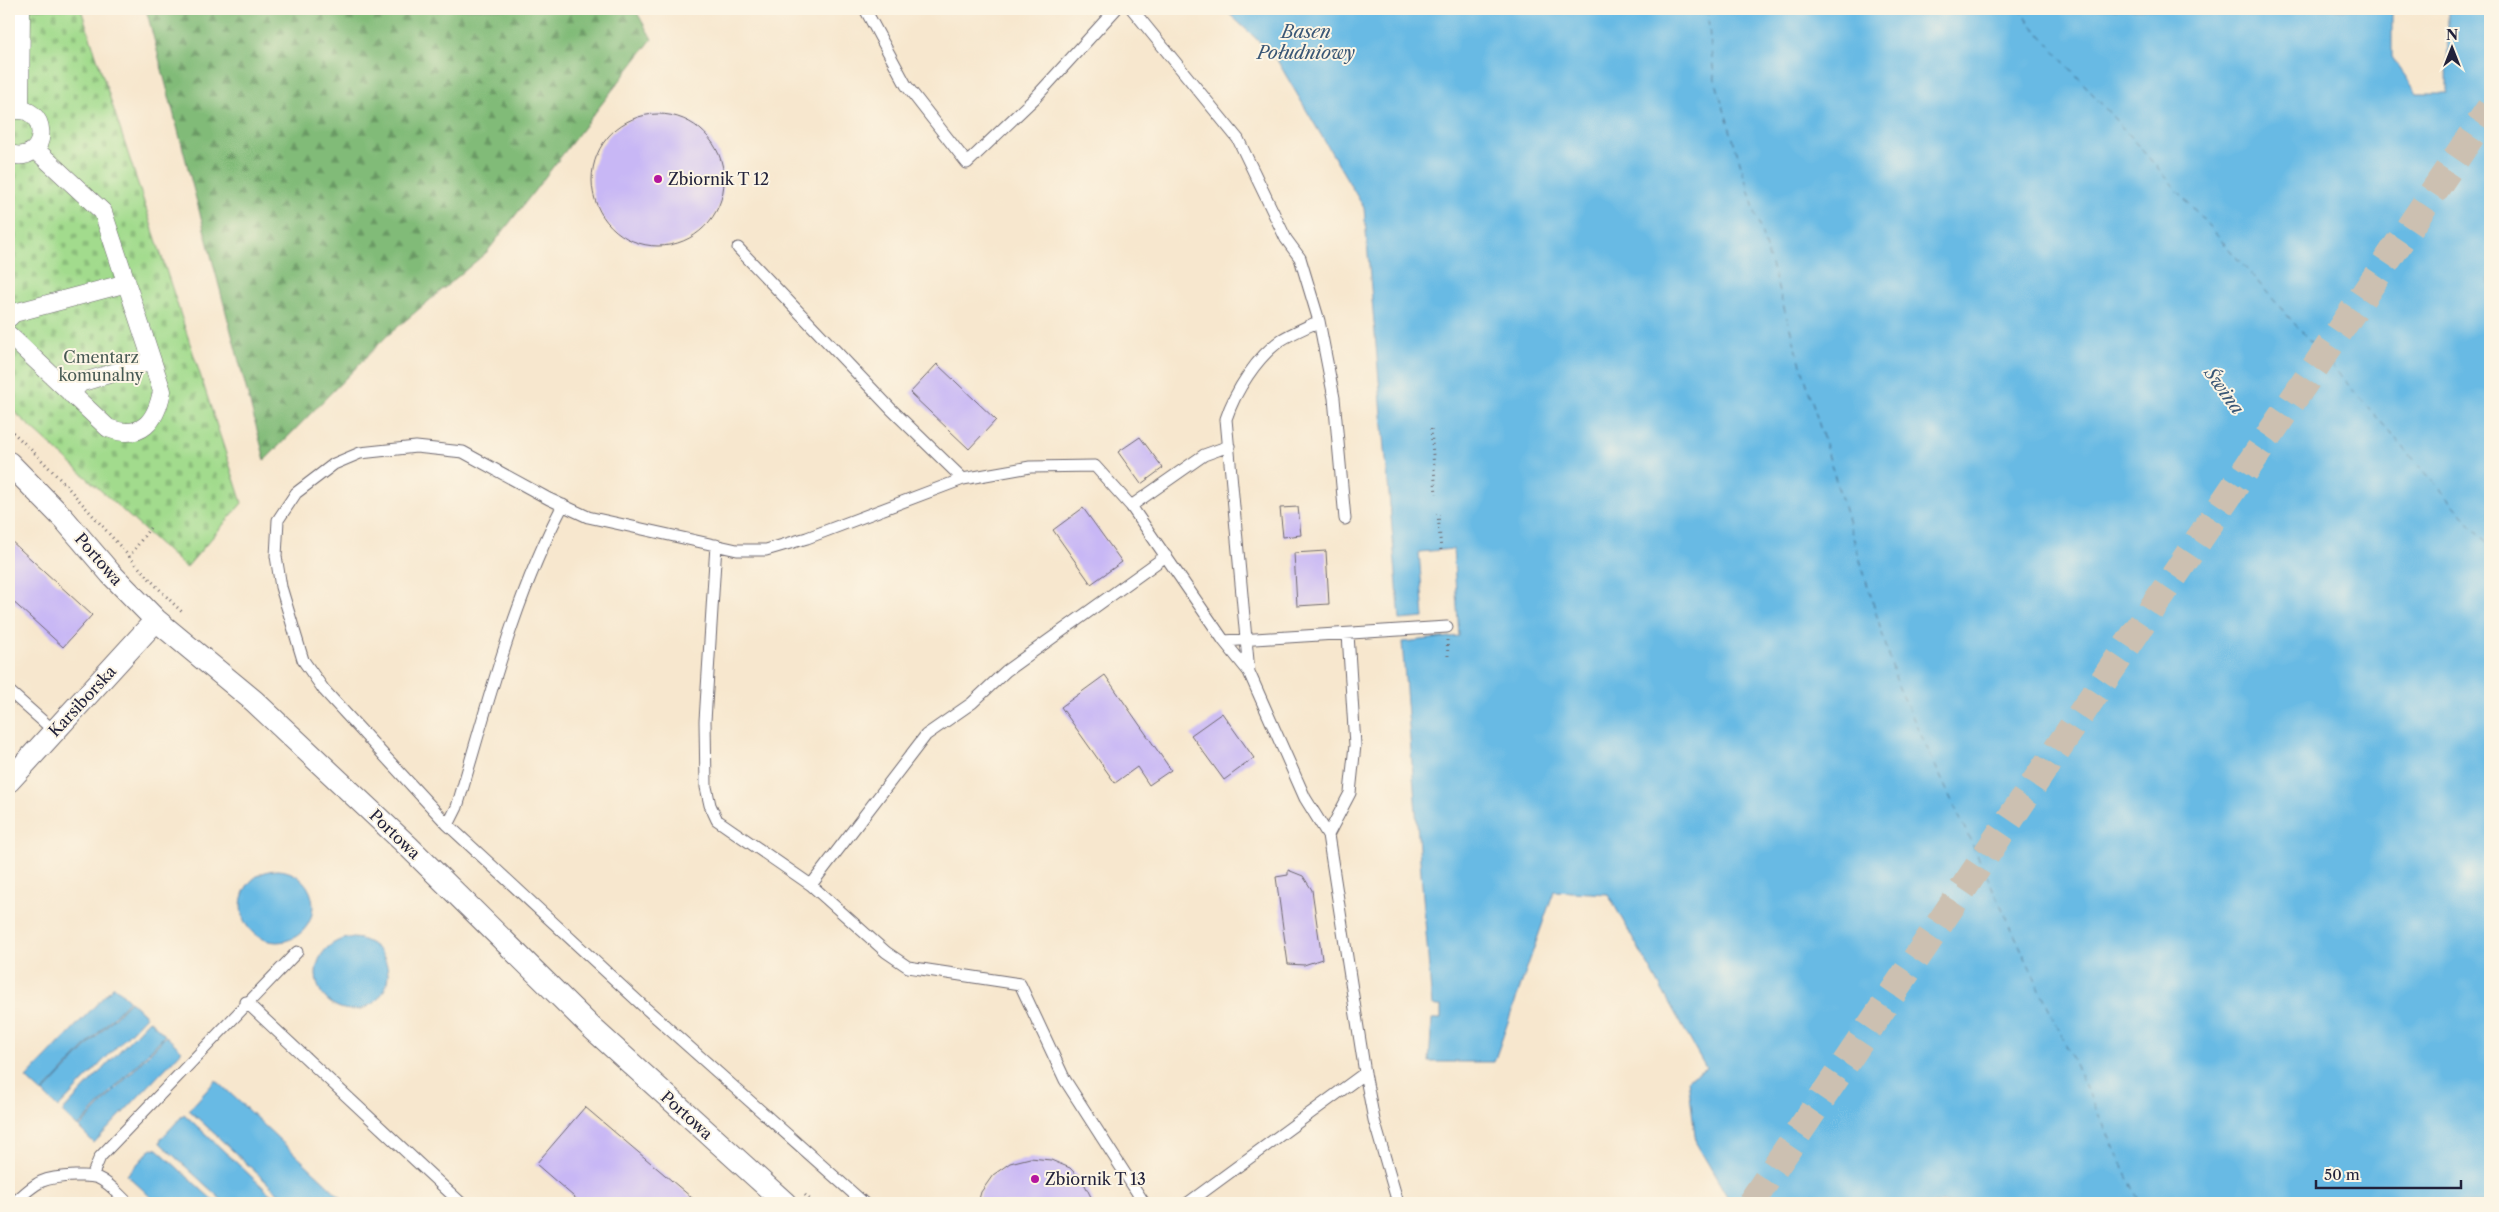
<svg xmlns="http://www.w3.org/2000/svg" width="2499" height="1212" viewBox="0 0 2499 1212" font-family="'Libre Caslon Text',serif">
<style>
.forest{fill:url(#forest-firs);stroke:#526e5a}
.cemetery{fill:url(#cemetery-stones);stroke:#627e64}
.water{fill:#68bae4;stroke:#456e90}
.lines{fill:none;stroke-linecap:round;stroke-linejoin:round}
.ferry{stroke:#3a5776;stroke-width:1;stroke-dasharray:6 5;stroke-linecap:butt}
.building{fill:#c8b7f5}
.primary-tunnel{stroke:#ccc0b1;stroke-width:28;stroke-dasharray:28 14;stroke-linecap:butt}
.service-casing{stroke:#6d676e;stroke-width:13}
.pedestrian-casing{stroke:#6d676e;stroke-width:19}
.minor-casing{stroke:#6d676e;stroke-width:24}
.path{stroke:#6d676e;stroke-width:3;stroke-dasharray:1 4;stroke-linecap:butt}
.service{stroke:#fff;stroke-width:11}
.pedestrian{stroke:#fff;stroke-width:18}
.minor{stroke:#fff;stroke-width:22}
.poi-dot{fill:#b5179e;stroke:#fcf5e5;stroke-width:2}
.labels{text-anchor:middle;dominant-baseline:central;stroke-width:4;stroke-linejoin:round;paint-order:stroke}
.poi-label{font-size:16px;fill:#22223b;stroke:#fcf5e5;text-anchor:start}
.park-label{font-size:16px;fill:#485a54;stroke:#fcf5e5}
.street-label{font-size:16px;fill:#22223b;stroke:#fcf5e5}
.water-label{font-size:18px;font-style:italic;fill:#3a5776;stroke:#fcf5e5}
</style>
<defs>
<pattern id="forest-firs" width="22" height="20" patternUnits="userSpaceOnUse" patternTransform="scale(1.25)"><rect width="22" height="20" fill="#81bb78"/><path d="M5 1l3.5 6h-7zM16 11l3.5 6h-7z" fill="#699864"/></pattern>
<pattern id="cemetery-stones" width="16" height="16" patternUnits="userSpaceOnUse" patternTransform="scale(1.25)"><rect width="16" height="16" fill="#a2db8d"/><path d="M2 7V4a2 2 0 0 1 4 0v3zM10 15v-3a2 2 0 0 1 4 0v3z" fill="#8bbc7b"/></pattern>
</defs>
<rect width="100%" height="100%" fill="#fcf5e5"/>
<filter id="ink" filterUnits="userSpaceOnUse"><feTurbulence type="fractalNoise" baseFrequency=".02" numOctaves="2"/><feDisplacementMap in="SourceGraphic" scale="10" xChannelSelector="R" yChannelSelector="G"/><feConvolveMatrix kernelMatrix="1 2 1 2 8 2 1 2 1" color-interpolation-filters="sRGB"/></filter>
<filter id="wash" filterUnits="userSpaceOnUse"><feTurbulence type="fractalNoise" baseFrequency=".0096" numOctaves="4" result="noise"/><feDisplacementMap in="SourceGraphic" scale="20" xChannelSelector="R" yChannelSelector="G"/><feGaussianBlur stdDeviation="1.12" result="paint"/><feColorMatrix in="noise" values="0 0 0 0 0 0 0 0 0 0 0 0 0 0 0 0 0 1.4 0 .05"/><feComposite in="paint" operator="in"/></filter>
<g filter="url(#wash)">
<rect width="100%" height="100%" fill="#f7e7ce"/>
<path class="forest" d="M146,9H635L652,39L487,252L387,336L265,460Z"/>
<path class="cemetery" d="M9,9H81L242,503L186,568L9,407Z"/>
<path class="water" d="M1224,9H2392V57L2417,93H2447L2448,9H2490V1203H1731L1696,1143L1688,1079L1706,1068L1608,894L1554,891L1494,1062H1429L1432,1019H1441V1006H1432L1402,642L1459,636L1453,549L1419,552L1424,618L1400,620L1364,208L1274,55Z
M241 906a36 36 0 1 1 72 0a36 36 0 1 1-72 0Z
M316 974a36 36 0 1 1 72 0a36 36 0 1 1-72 0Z
M114,986L129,1000L42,1093L26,1078Z
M130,1001L146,1016L58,1108L43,1093Z
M149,1020L165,1035L78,1127L62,1112Z
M166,1036L182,1051L94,1143L79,1128Z
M216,1080L347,1203H289L189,1110Z
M184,1114L280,1203H225L160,1143L161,1139Z
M152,1148L157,1149L216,1203H157L127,1175Z"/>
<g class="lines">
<path class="ferry" d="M1707,9L1714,76L1898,686L2140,1203
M2018,9L2490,546"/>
</g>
<g id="blocks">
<path class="building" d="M592 180a66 66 0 1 1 132 0a66 66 0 1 1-132 0Z
M937,364L996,420L969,449L910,393Z
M1140,437L1163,468L1141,484L1118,452Z
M1298,507L1301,535L1283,537L1280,508Z
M1083,508L1122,562L1091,584L1053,530Z
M9,539L92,615L63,647L9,598Z
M1326,551L1329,604L1297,606L1294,553Z
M1105,675L1171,770L1149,785L1137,767L1115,783L1061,707Z
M1222,713L1254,758L1224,780L1191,735Z
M1288,870L1303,876L1312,890L1322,959L1304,965L1288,964L1276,877L1288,875Z
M585,1107L698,1203H581L536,1164Z
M1030,1158L1051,1160L1070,1168L1084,1183L1094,1203H978L981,1192L993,1175L1010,1163Z"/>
</g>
</g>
<g filter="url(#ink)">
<use href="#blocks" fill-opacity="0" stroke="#6d676e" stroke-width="1"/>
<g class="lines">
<path class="primary-tunnel" d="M1751,1203L2490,108"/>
<defs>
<path id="service" d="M865,9L906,85L967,163L1034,99L1116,9
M1132,9L1238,139L1286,239L1300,258L1319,321L1334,398L1345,519
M738,248L891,409L963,479L1030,467L1095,466L1131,506L1224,641L1249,672
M1319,321C1307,327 1292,333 1281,340C1257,357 1235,391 1226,419L1249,672L1305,798L1328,835
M1131,506L1204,455L1229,446
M716,545L705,721L706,787L710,805L717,820L811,885L886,952L908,967L1020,984L1065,1080L1144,1203
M1348,634L1355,745L1350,793L1328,835L1365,1073L1374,1120L1398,1203
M1224,641L1447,627
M9,691L54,731
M448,825L457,807C488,704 513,600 563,505
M811,885L926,735L972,703L1006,671L1166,556
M246,1002L461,1203
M92,1176L100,1157L297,952
M14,1203C37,1181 43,1177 75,1176C83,1176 91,1175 98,1178C110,1183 119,1195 128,1203
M864,1203L642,1005L448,825L324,690L303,660L281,587L276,556L278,520L296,493L334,464L360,453L416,447L463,452L549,499L588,517L737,550H766L807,538L963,479
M1188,1203L1365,1073"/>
<path id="pedestrian" d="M20,110L21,9
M9,112C49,98 53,166 9,154
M9,318L14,313L127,283
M9,335L108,428C142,441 156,421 162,391L103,212L35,149
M71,394L80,383L152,361"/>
<path id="minor" d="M9,463L64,519L111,574L156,620L254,701L409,847L592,1028L785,1203
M9,781L156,620"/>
</defs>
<use href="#service" class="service-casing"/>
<use href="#pedestrian" class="pedestrian-casing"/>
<use href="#minor" class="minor-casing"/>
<path class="path" d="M9,429C72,485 121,553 182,612
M1431,429L1436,494
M1438,514L1441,550
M129,557L152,525
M1447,640L1448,656
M805,1195L814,1203"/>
<use href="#service" class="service"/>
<use href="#pedestrian" class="pedestrian"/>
<use href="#minor" class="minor"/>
</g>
</g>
<g class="poi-dot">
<circle cx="658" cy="179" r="5"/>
<circle cx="1035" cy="1179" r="5"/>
</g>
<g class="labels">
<g class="poi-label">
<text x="668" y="179">Zbiornik T 12</text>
<text x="1045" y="1179">Zbiornik T 13</text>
</g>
<g class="park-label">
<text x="101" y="357">Cmentarz<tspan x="101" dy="18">komunalny</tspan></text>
</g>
<g class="street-label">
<text transform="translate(99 559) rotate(49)">Portowa</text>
<text transform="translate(82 701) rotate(-47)">Karsiborska</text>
<text transform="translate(395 834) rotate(44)">Portowa</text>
<text transform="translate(687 1115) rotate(42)">Portowa</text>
</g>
<g class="water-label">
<text x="1306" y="32">Basen<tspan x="1306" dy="21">Południowy</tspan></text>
<text transform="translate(2224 391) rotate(54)">Świna</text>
</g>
</g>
<rect width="2499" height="1212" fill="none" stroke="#fcf5e5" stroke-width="30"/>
<g transform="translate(2452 48)" stroke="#fcf5e5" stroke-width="4" paint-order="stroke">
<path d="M0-4L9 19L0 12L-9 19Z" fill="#22223b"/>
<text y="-8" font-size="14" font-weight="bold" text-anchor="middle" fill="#22223b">N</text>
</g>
<path d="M2316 1180v8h145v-8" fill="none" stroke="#22223b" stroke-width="2.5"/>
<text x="2324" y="1180" font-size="15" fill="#22223b" stroke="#fcf5e5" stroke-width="4" paint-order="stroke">50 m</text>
</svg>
